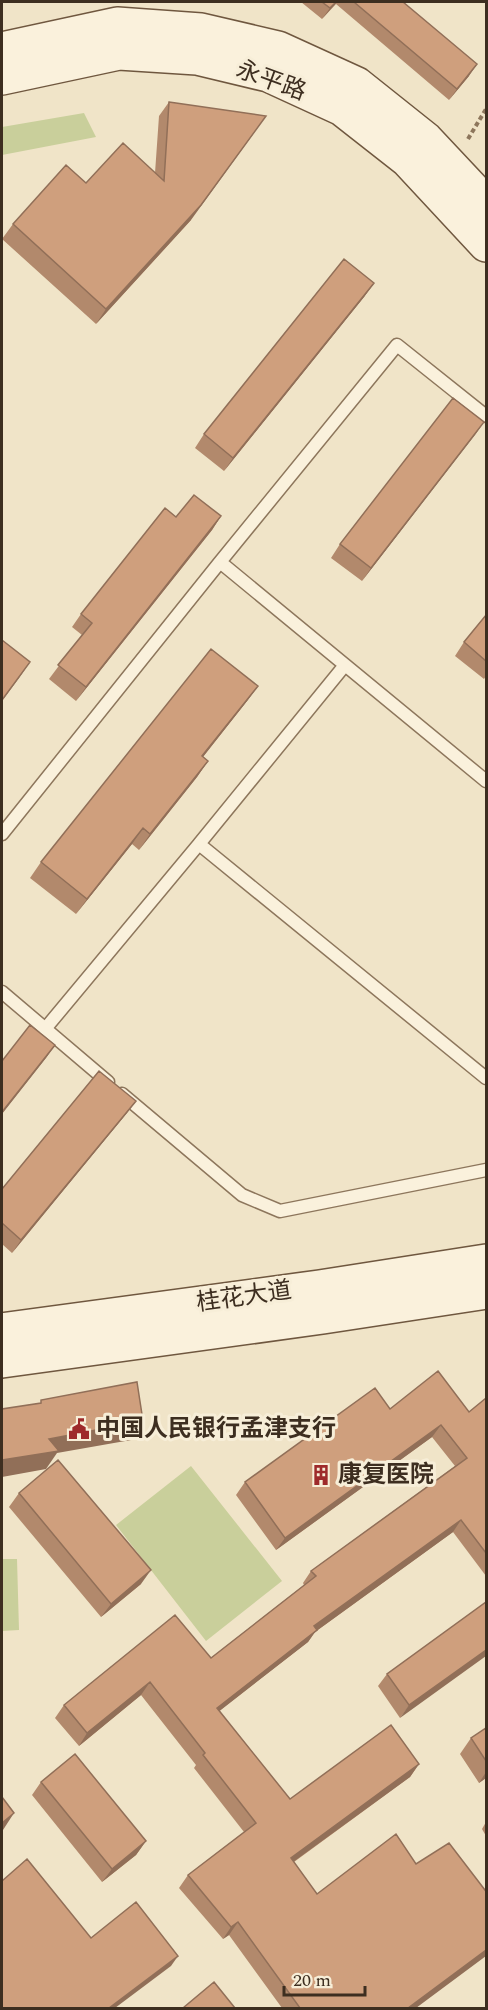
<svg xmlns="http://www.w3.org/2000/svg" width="488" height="2010" viewBox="0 0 488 2010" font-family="Spectral,'Noto Sans SC',serif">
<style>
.green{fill:#c9cf9b}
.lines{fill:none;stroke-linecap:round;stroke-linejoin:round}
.lane-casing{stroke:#8d765c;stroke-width:15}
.secondary-casing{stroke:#6f573f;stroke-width:36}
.path{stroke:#8d765c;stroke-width:4;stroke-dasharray:4.5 3;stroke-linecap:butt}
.lane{stroke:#faf1dc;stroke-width:12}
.secondary{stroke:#faf1dc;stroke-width:33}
.wall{fill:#b2896c}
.shaded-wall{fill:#916f58}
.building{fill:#cf9f7d;stroke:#916f58;stroke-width:1.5}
.labels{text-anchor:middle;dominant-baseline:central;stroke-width:6;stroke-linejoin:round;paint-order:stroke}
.street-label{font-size:24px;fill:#3d2e20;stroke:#f7eed8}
.poi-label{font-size:24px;font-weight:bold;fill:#3d2e20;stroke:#f7eed8;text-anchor:start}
</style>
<rect width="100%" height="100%" fill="#f0e4c8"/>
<path class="green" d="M84,113L96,137L2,155V127Z
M191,1466L282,1581L206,1641L116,1525Z
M2,1559H17L19,1630L2,1631Z"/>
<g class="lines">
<defs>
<path id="lane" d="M220,562L397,345L486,416
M2,834L220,562L486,781
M199,844L345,665
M2,992L108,1082
M45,1029L199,844L486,1078
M122,1094L242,1195L280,1211L486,1170"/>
<path id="secondary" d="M2,49L117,24L201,30L278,48L357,84L426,139L486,203
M2,78L119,53L197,58L268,75L342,109L407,160L486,245
M2,1330L319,1287L486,1261
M2,1361L323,1317L486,1292"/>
</defs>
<use href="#lane" class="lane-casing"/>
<use href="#secondary" class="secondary-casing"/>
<path class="path" d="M468,139L486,109"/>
<use href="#lane" class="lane"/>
<use href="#secondary" class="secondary"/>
</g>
<path class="wall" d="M301,2H403L469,76L449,100L336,4L322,19Z
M169,102L191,220L96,324L2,239L13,224L86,183L155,173L159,116Z
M374,283L364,297L224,471L195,448L204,434Z
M484,422L362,581L331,558L340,544Z
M221,516L212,530L76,701L49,679L82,635L72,627L81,614L176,517Z
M486,615V676L484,679L455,656L464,642Z
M258,686L247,701L203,757L208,761L197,777L139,850L132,844L76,914L30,878L41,862Z
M136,1101L126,1114L12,1253L2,1244V1189Z
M486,1398V1576L453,1532L315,1632L308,1642L219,1711L290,1799L419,1764L410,1777L294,1862L317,1894L416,2008H282L229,1935L223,1939L179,1888L188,1875L244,1832L194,1768L196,1765L141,1695L79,1746L55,1718L64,1705L211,1658L304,1585L303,1583L311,1571L455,1466L432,1437L276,1550L236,1495L245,1482L390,1409L469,1412Z
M19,1493L141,1584L101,1617L9,1507Z
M486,1602L400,1718L378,1686L387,1674Z
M486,1728V1778L479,1783L460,1754L471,1738Z
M41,1782L146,1841L136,1855L102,1882L32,1795Z
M486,1822V1836L482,1829Z"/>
<path class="shaded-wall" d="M336,2H337L322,19L330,8Z
M477,64L469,76L449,100L457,89Z
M256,130L191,220L96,324L106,309Z
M374,283L364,297L224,471L233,458Z
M484,422L475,435L362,581L371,568Z
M221,516L212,530L76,701L86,687Z
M30,662L19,678L2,701V700Z
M258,686L247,701L191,772L202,756Z
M208,761L197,777L139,850L150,834Z
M143,828L132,844L76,914L87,899Z
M55,1045L46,1058L2,1114V1112Z
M136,1101L126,1114L12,1253L21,1240Z
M143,1421L131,1440L57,1453L46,1469L2,1477V1460L49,1439Z
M441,1425L432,1437L276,1550L285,1538Z
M461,1520L453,1532L315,1632L308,1642L208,1720L217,1708L314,1626Z
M151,1570L141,1584L101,1617L111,1604Z
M486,1650V1656L400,1718L409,1705Z
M150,1682L141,1695L79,1746L87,1733Z
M419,1764L410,1777L282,1870L291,1858Z
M486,1772V1778L479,1783Z
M14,1813L3,1830L2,1831V1823Z
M146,1841L136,1855L102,1882L112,1869Z
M238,1922L229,1935L223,1939L231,1927Z
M486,1950V1956L416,2008H408Z
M178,1956L171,1966L115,2008H109Z"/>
<path class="building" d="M322,2H336L330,8Z
M354,2H403L477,64L457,89Z
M169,102L266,116L201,205L106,309L13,224L66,165L86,183L123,143L164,181Z
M344,259L374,283L233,458L204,434Z
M453,398L484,422L371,568L340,544Z
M194,495L221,516L86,687L58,665L92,623L81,614L165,508L176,517Z
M486,615V661L464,642Z
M2,640L30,662L2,700Z
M211,649L258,686L202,756L208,761L150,834L143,828L87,899L41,862Z
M30,1025L55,1045L2,1112V1061Z
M99,1071L136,1101L21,1240L2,1223V1189Z
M438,1371L469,1412L486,1398V1553L461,1520L314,1626L317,1630L217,1708L290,1799L391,1725L419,1764L291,1858L317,1894L396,1834L416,1864L449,1843L485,1890L486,1889V1950L408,2008H300L238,1922L231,1927L188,1875L256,1823L203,1755L205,1753L150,1682L87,1733L64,1705L175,1615L211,1658L316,1576L311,1571L467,1458L441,1425L285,1538L245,1482L375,1388L390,1409Z
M137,1382L143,1421L49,1439L59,1451L2,1460V1409L41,1403V1400Z
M58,1460L151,1570L111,1604L19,1493Z
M486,1602V1650L409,1705L387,1674Z
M486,1728V1761L471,1738Z
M75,1754L146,1841L112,1869L41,1782Z
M2,1797L14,1813L2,1823Z
M27,1859L91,1938L136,1902L178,1956L109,2008H2V1881Z
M214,1982L235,2008H183Z"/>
<defs>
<symbol id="civic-bare" viewBox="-9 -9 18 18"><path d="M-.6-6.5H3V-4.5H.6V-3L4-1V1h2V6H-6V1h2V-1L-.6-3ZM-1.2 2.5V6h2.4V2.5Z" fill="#9e2a2b" stroke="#f7eed8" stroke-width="2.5" paint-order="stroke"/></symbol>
<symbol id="building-bare" viewBox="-9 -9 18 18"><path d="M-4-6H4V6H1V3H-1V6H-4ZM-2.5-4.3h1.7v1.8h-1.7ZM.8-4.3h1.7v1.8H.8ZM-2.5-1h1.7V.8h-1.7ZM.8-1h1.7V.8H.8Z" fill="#9e2a2b" stroke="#f7eed8" stroke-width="2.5" paint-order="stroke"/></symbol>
</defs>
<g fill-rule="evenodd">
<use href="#civic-bare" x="64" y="1414" width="30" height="30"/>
<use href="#building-bare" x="306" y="1460" width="30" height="30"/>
</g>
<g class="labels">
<g class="street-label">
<text transform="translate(271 81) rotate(20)">永平路</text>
<text transform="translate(244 1297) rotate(-8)">桂花大道</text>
</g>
<g class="poi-label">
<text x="96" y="1429">中国人民银行孟津支行</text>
<text x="338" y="1475">康复医院</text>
</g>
</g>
<rect width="488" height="2010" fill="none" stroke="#3d2e20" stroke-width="6"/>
<path d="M284 1986v9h81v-9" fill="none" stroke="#3d2e20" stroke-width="3"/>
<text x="293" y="1986" font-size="18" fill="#3d2e20" stroke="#f7eed8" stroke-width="4.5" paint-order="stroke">20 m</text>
</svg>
